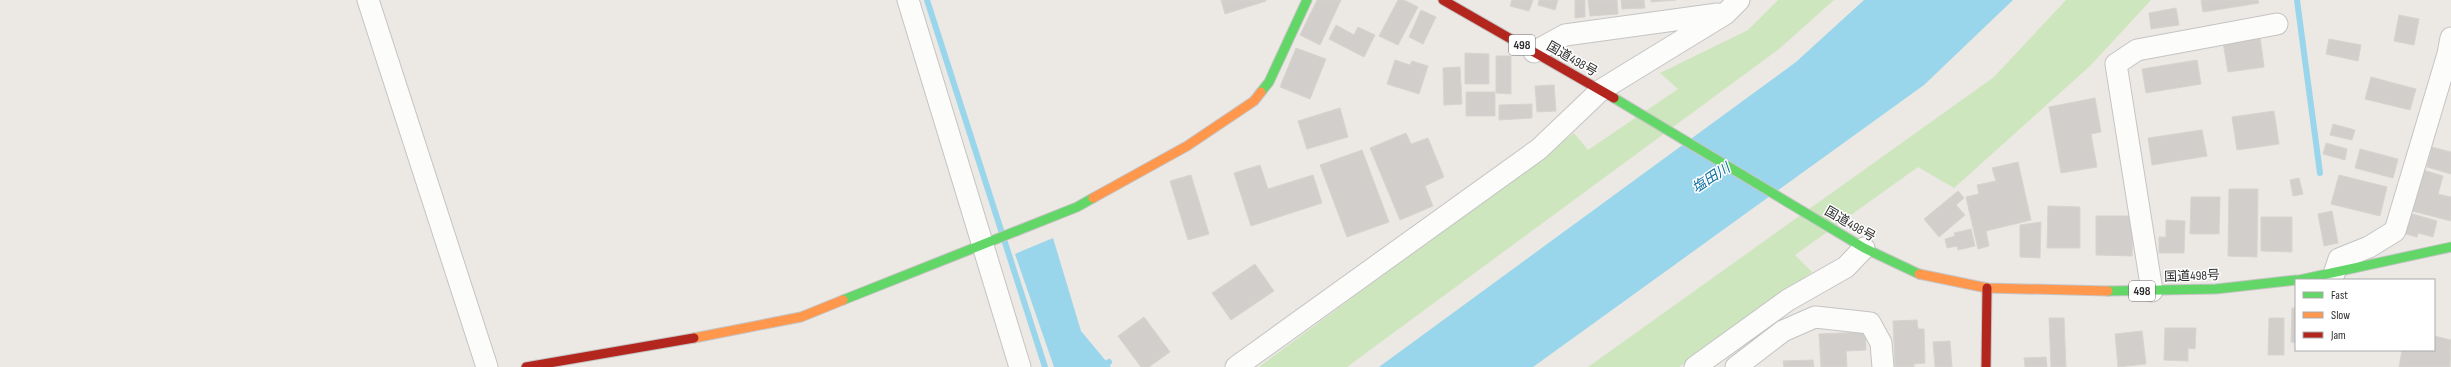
<svg xmlns="http://www.w3.org/2000/svg" width="2451" height="367" viewBox="0 0 2451 367" font-family="'Sofia Sans Condensed','Noto Sans JP',sans-serif">
<style>
.green{fill:#cee6be}
.water{fill:#99d6ec}
.lines{fill:none;stroke-linecap:round;stroke-linejoin:round}
.stream{stroke:#99d6ec;stroke-width:6}
.building{fill:#d1cecb;stroke:#d7d4d0}
.street-casing{stroke:#c5c4c5;stroke-width:23}
.fast-casing{stroke:#c5c4c5;stroke-width:11}
.slow-casing{stroke:#c5c4c5;stroke-width:11}
.jam-casing{stroke:#c5c4c5;stroke-width:11}
.street{stroke:#fcfcfb;stroke-width:21}
.fast{stroke:#63d668;stroke-width:9}
.slow{stroke:#ff974d;stroke-width:9}
.jam{stroke:#b3261e;stroke-width:9}
.labels{text-anchor:middle;dominant-baseline:central;stroke-width:3;stroke-linejoin:round;paint-order:stroke}
.shield{fill:#fff;stroke:#6d6d6d;stroke-width:1}
.shield-label{font-size:12px;font-weight:bold;fill:#2e2e2e}
.street-label{font-size:13px;fill:#2e2e2e;stroke:#fff}
.water-label{font-size:14px;font-style:italic;fill:#0d6fa3;stroke:#fff}
</style>
<rect width="100%" height="100%" fill="#ece8e4"/>
<path class="green" d="M1778,0H1834L1779,49L1347,367H1259L1574,133L1588,150L1678,89L1660,73L1748,30Z
M2066,0H2151L2090,66L1954,188L1918,167L1795,255L1812,272L1679,367H1588L1994,77Z"/>
<path class="water" d="M1864,0H2013L1924,85L1533,367H1379L1796,62Z
M1053,238L1081,331L1111,367H1054L1015,254Z"/>
<g class="lines">
<path class="stream" d="M927,0L1045,367
M2297,0L2320,173
M1102,367L1109,362"/>
</g>
<path class="building" d="M1221,0H1266V1L1225,14Z
M1317,0H1341L1320,45L1300,35Z
M1398,0H1404L1418,7L1398,45L1379,36Z
M1512,0H1533L1529,11L1510,6Z
M1539,0H1558L1555,10L1538,5Z
M1575,0H1585V17L1575,18Z
M1588,0H1617L1618,14L1590,16Z
M1621,0H1644L1645,8L1622,9Z
M1651,0H1676L1651,2Z
M2201,0H2258L2259,3L2203,12Z
M2176,8L2179,25L2151,29L2149,13Z
M1421,10L1436,17L1423,44L1409,37Z
M2399,15L2419,19L2414,45L2394,41Z
M1336,25L1354,35L1358,27L1375,35L1364,57L1329,39Z
M2260,36L2264,67L2228,72L2223,42Z
M2329,39L2361,45L2358,61L2326,54Z
M1296,48L1326,59L1310,99L1280,87Z
M1465,53L1489,54V84H1465Z
M1496,56H1511V94L1496,93Z
M1395,60L1410,65L1412,61L1428,66L1419,94L1387,84Z
M2197,60L2201,84L2146,93L2142,69Z
M1460,67L1462,104L1444,105L1443,68Z
M2371,77L2416,89L2410,110L2365,99Z
M1554,85L1556,111L1537,112L1535,86Z
M1466,92H1495V116H1466Z
M2095,98L2101,132L2091,134L2097,167L2061,173L2049,107Z
M1532,104V118L1499,120V105Z
M1340,108L1348,137L1307,149L1298,121Z
M2274,111L2279,144L2237,150L2232,117Z
M2333,124L2355,130L2352,140L2330,135Z
M2202,130L2207,156L2152,165L2148,138Z
M1406,133L1411,144L1428,138L1444,177L1425,186L1433,206L1400,220L1370,148Z
M2326,143L2347,149L2345,160L2323,154Z
M2432,147L2451,152V174L2427,167Z
M2360,149L2398,159L2393,178L2355,168Z
M1362,150L1389,222L1347,237L1320,165Z
M2018,162L2031,220L1986,231L1989,246L1978,249L1966,197L1979,194L1977,185L1996,181L1992,168Z
M1260,165L1268,189L1313,175L1322,203L1251,226L1234,173Z
M2423,170L2443,176L2438,194L2451,197V221L2412,211Z
M1191,175L1209,234L1188,240L1170,181Z
M2339,175L2387,187L2380,216L2331,204Z
M2299,178L2303,194L2293,196L2290,180Z
M2229,189H2258L2257,257L2228,256Z
M1958,191L1964,198L1956,205L1965,215L1939,237L1924,219Z
M2191,197H2220L2219,234H2190Z
M2048,206L2080,207V248H2047Z
M2332,211L2338,243L2324,246L2318,214Z
M2409,213L2437,221L2433,237L2418,233L2417,237L2403,233Z
M2096,216H2133L2132,256L2096,255Z
M2261,217H2292V252L2261,251Z
M2166,220L2185,221L2184,253H2159V237H2166Z
M2041,222L2040,258L2020,257V225Z
M1971,229L1975,246L1958,250L1957,246L1947,248L1945,239L1955,236L1954,233Z
M1255,264L1274,291L1231,320L1212,293Z
M2292,308H2296V343L2291,342Z
M1144,317L1170,352L1149,367H1141L1118,336Z
M2049,318H2064L2066,367H2051Z
M2269,318H2284V355H2268Z
M1917,320L1918,329H1924L1925,363L1914,364V367H1895L1893,321Z
M2165,328H2196L2195,349L2188,348V361L2164,360Z
M2142,331L2146,364L2118,367L2115,334Z
M1865,332L1866,350L1846,351L1847,367H1821L1819,334Z
M2434,336L2451,340L2450,367H2399L2402,350H2434Z
M1950,341L1952,367H1935L1933,342Z
M2046,357L2047,367H2025L2024,358Z
M1813,360L1814,367H1784L1783,361Z"/>
<g class="lines">
<defs>
<path id="street" d="M368,0L487,367
M908,0L1020,367
M1534,52L1565,35L1718,14
M2334,274L2339,259L2369,247L2395,231L2448,54L2451,38
M2152,291L2116,64L2137,50L2277,24
M1236,367L1539,149L1601,90L1725,14L1739,0
M1695,367L1788,300L1846,267L1864,248
M1736,367L1783,331L1815,317L1870,323L1881,343L1883,367"/>
<path id="fast" d="M1261,92L1269,82L1307,0
M1614,98L1864,248L1919,274
M2299,280L2451,247
M2108,291L2216,289L2296,280
M843,300L1077,207L1093,198"/>
<path id="slow" d="M1093,198L1187,146L1254,101L1261,92
M1919,274L1987,288L2108,291
M694,338L801,317L843,300"/>
<path id="jam" d="M1443,0L1614,98
M526,367L694,338
M1986,367L1987,288"/>
</defs>
<use href="#street" class="street-casing"/>
<use href="#fast" class="fast-casing"/>
<use href="#slow" class="slow-casing"/>
<use href="#jam" class="jam-casing"/>
<use href="#street" class="street"/>
<use href="#fast" class="fast"/>
<use href="#slow" class="slow"/>
<use href="#jam" class="jam"/>
</g>
<g class="labels">
<g class="shield">
<rect x="1509" y="35" width="26" height="20" rx="3"/>
<rect x="2129" y="281" width="26" height="20" rx="3"/>
</g>
<g class="shield-label">
<text x="1522" y="45">498</text>
<text x="2142" y="291">498</text>
</g>
<g class="street-label">
<text transform="translate(1572 59) rotate(30)">国道498号</text>
<text transform="translate(1850 224) rotate(30)">国道498号</text>
<text transform="translate(2192 276) rotate(-2)">国道498号</text>
</g>
<g class="water-label">
<text transform="translate(1711 178) rotate(-33)">塩田川</text>
</g>
</g>
<rect x="2295" y="279" width="140" height="72" fill="#ffffff" stroke="#ababab"/>
<rect x="2303" y="292" width="20" height="6" fill="#63d668" stroke="#ababab"/>
<text x="2331" y="299" font-size="12" fill="#2e2e2e">Fast</text>
<rect x="2303" y="312" width="20" height="6" fill="#ff974d" stroke="#ababab"/>
<text x="2331" y="319" font-size="12" fill="#2e2e2e">Slow</text>
<rect x="2303" y="332" width="20" height="6" fill="#b3261e" stroke="#ababab"/>
<text x="2331" y="339" font-size="12" fill="#2e2e2e">Jam</text>
</svg>
